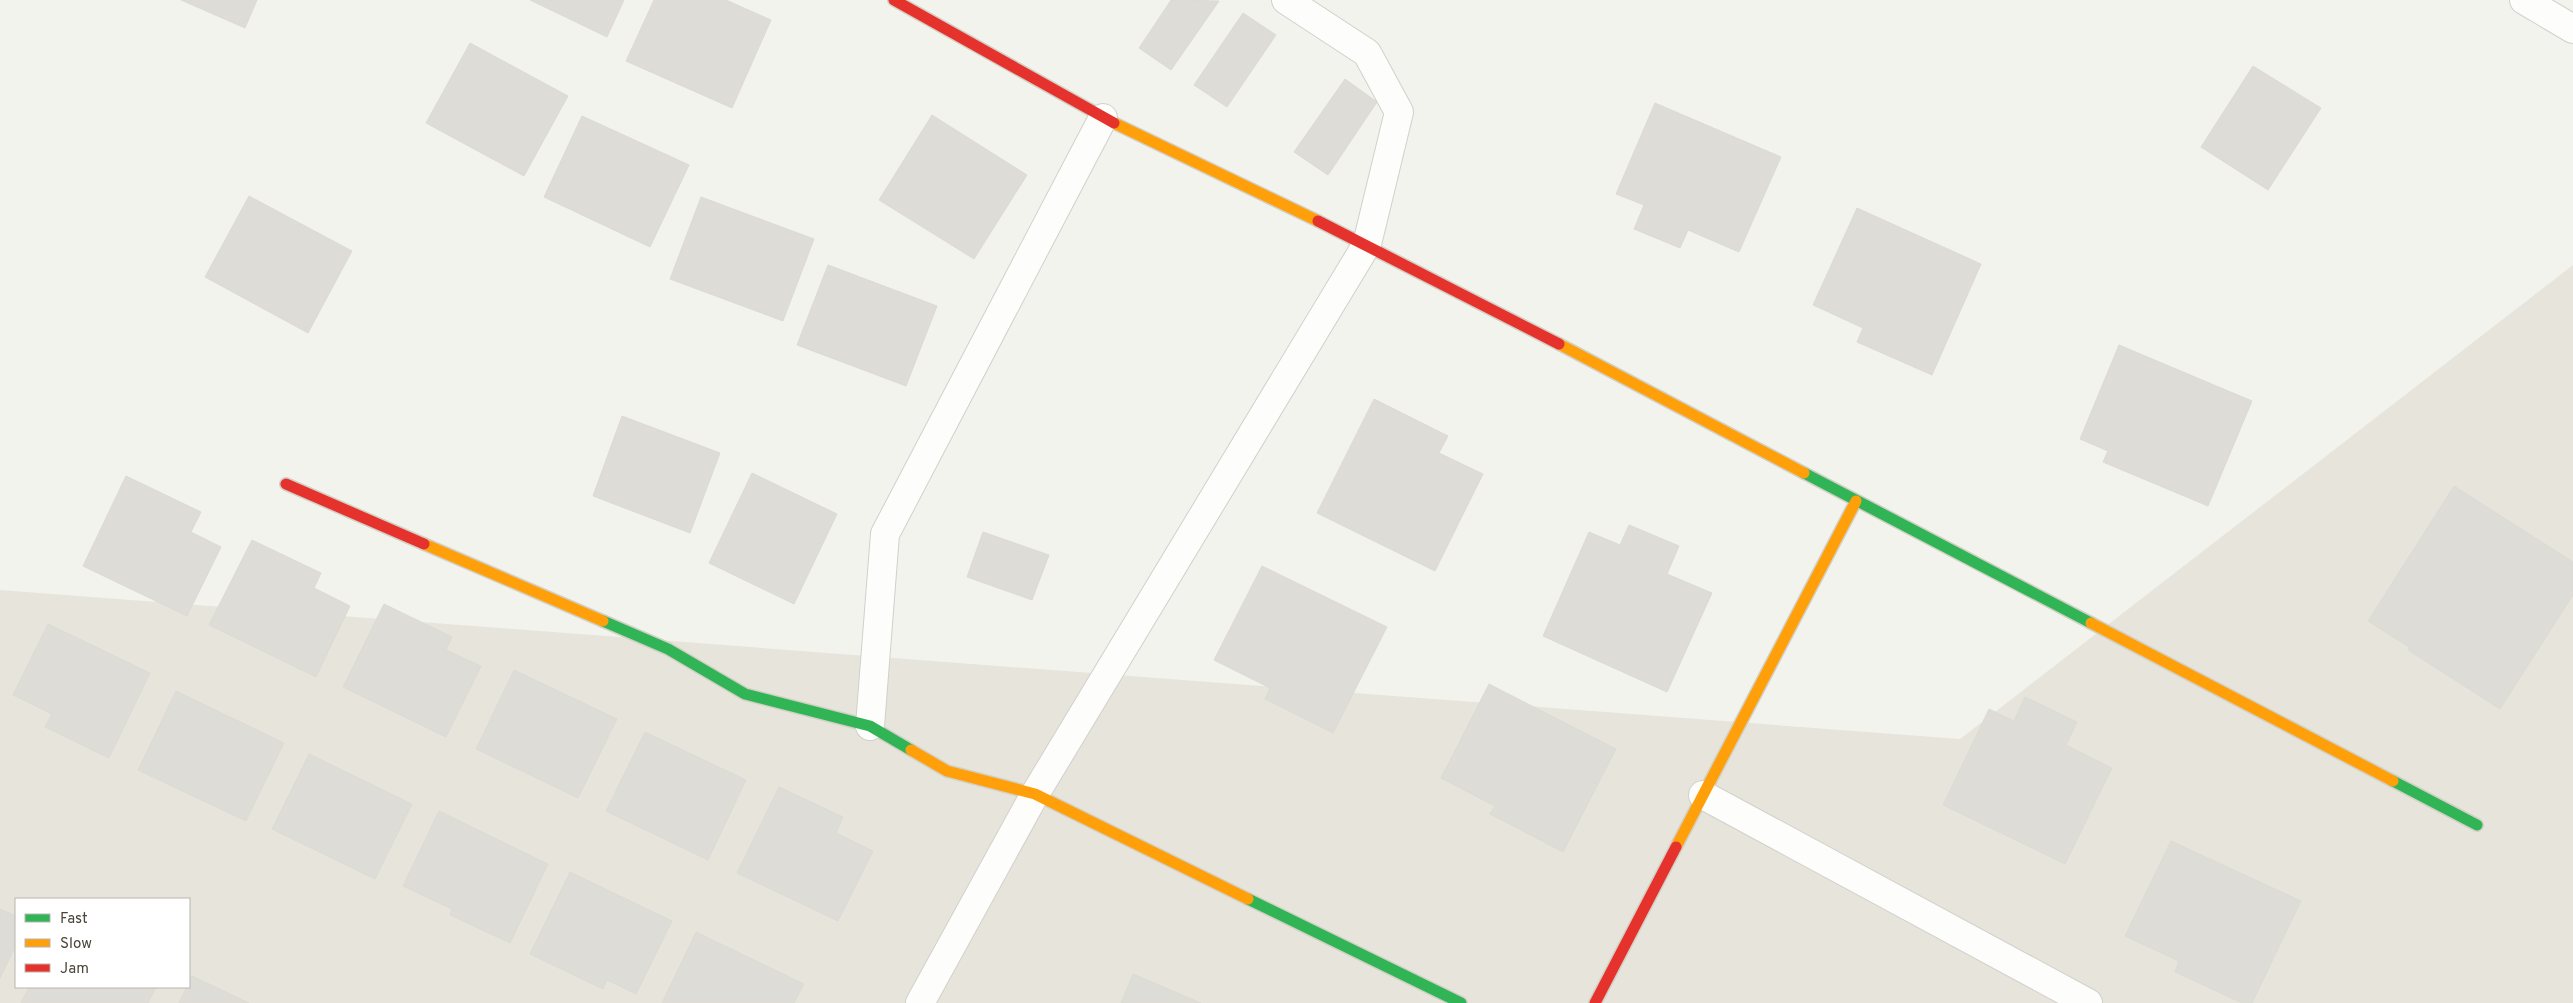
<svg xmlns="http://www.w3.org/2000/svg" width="2573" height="1003" viewBox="0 0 2573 1003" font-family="Overpass,sans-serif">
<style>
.residential{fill:#e7e5db;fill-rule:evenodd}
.building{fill:#dddcd6;stroke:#dcdad3}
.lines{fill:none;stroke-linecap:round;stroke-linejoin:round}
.street-casing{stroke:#d1d0cb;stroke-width:30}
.fast-casing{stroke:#d2d0c5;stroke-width:14}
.slow-casing{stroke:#d2d0c5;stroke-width:14}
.jam-casing{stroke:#d2d0c5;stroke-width:14}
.street{stroke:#fdfdfc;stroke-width:28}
.fast{stroke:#30b455;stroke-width:11}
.slow{stroke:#ff9f0a;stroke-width:11}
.jam{stroke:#e5322d;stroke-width:11}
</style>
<rect width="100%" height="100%" fill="#f3f3ee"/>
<path class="residential" d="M2573,265V1003H0V590L1960,739ZM16,899H189V987H16Z"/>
<path class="building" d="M181,0H257L245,28Z
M530,0H624L607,37Z
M654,0H726L771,20L732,108L626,61Z
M1171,0L1219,1L1171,70L1139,48Z
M1243,13L1276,35L1227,107L1194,85Z
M470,43L568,96L524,176L426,123Z
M2253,66L2321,108L2268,190L2201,147Z
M1345,79L1377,102L1328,175L1294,152Z
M1655,103L1781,157L1739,252L1688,230L1680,248L1634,229L1644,205L1616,194Z
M932,115L1027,175L974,259L879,200Z
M582,116L689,165L650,247L544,197Z
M249,196L352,251L308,333L205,277Z
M701,197L814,239L783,321L670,279Z
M1857,208L1981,264L1932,375L1857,342L1863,328L1813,305Z
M828,265L937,306L906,386L797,345Z
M2119,345L2252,401L2208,506L2103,462L2108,451L2080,439Z
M1374,399L1448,436L1439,453L1483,474L1435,571L1317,513Z
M622,416L720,453L690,533L593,496Z
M752,473L837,514L794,604L709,563Z
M126,476L201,512L191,532L221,547L187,616L83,566Z
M2454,486L2573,562V595L2500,709L2408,650L2409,647L2368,621Z
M1629,525L1679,546L1667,574L1712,593L1667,692L1543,636L1589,532L1620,545Z
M983,532L1049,555L1032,600L967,577Z
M252,540L321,573L314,588L350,606L316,677L209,625Z
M1262,566L1387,627L1333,733L1265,699L1270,688L1214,660Z
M384,604L452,637L446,650L481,666L446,737L343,687Z
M48,624L150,673L109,758L45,727L52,714L13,695Z
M514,670L617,719L578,798L476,749Z
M1489,684L1616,749L1563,852L1490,814L1495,806L1441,778Z
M176,691L284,743L246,821L138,770Z
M2025,697L2077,722L2066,745L2112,768L2065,864L1943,805L1989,709L2014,721Z
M645,732L746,780L708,860L606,811Z
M309,754L412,804L375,879L272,829Z
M779,787L843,817L836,833L873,851L838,921L737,873Z
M439,811L548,864L510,943L450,915L452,909L403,886Z
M2171,841L2301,901L2252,1003H2242L2175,972L2179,961L2125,936Z
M570,872L672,921L636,994L607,980L603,989L530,954Z
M0,909L16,916V945L0,978Z
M696,932L804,984L794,1003H662Z
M1133,974L1201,1003H1121Z
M192,976L249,1003H179Z
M29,987H156L148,1003H21Z"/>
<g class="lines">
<defs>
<path id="street" d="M2524,0L2573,29
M870,726L885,534L1103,118
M1703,795L2088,1003
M920,1003L1035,794L1367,244L1399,112L1367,53L1286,0"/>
<path id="fast" d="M1804,473L2091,623
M603,621L668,649L745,694L870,726L911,750
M2393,781L2477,825
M1248,899L1461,1003"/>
<path id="slow" d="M1114,123L1318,221
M1559,344L1804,473
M424,544L603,621
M2091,623L2393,781
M911,750L947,771L1035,794L1248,899
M1676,847L1856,501"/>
<path id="jam" d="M894,0L1114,123
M1318,221L1559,344
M286,484L424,544
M1595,1003L1676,847"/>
</defs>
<use href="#street" class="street-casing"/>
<use href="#fast" class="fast-casing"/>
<use href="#slow" class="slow-casing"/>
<use href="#jam" class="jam-casing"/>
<use href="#street" class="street"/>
<use href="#fast" class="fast"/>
<use href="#slow" class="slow"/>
<use href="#jam" class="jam"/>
</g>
<rect x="15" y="898" width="175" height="90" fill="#ffffff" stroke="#b7b5af"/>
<rect x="25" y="914" width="25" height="8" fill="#30b455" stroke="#b7b5af"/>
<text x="60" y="923" font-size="15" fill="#4a4538">Fast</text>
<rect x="25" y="939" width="25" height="8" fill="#ff9f0a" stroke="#b7b5af"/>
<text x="60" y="948" font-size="15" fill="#4a4538">Slow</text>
<rect x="25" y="964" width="25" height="8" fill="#e5322d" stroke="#b7b5af"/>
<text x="60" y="973" font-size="15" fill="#4a4538">Jam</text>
</svg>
